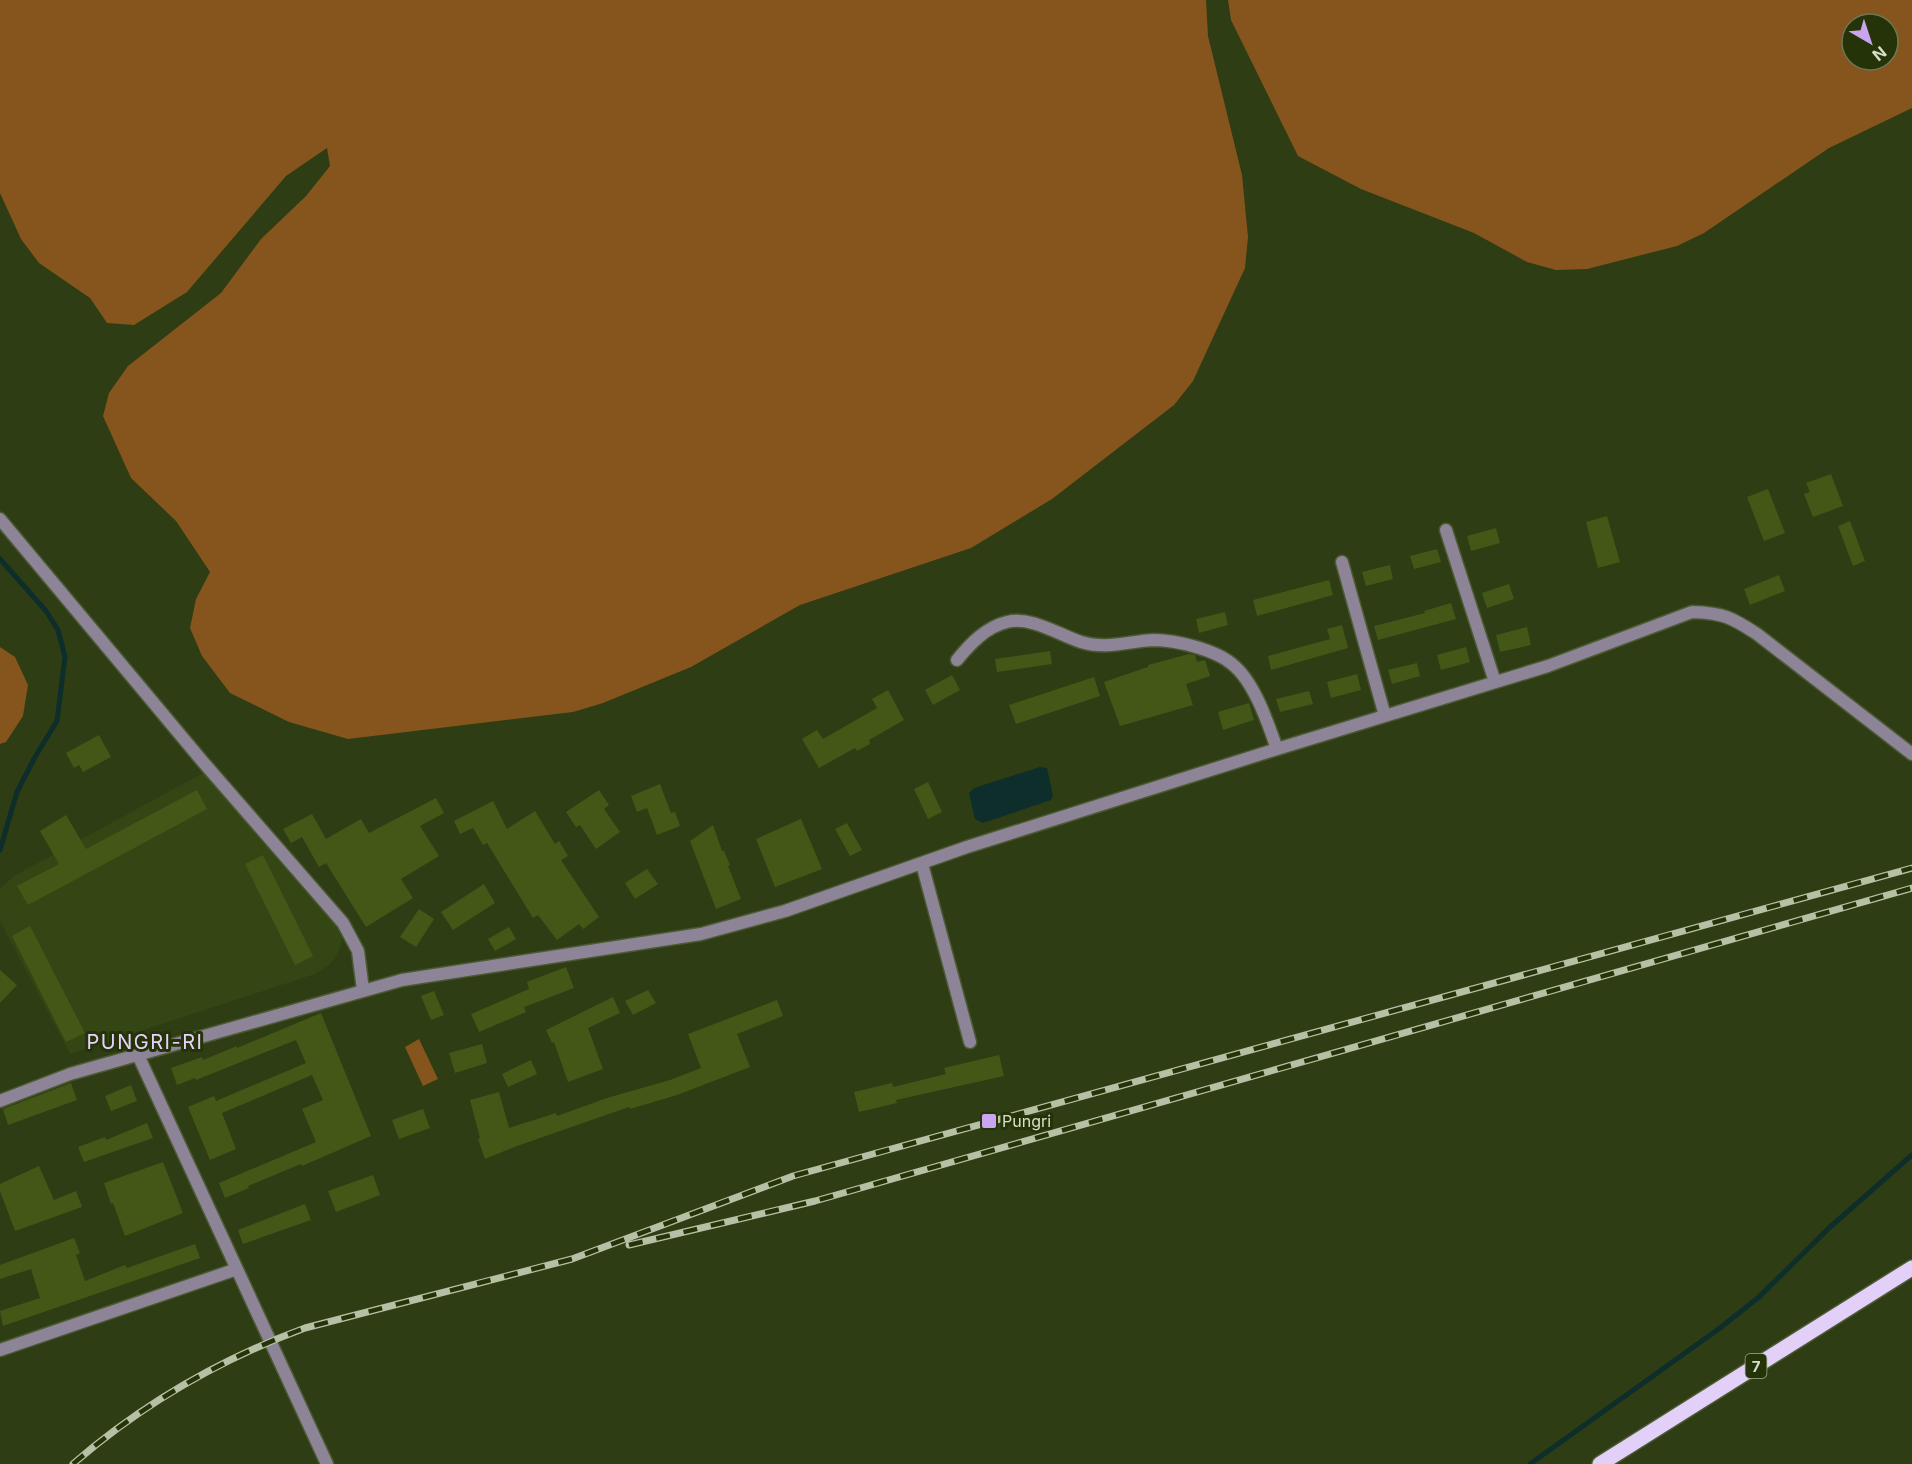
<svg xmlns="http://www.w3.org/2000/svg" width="1912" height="1464" viewBox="0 0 1912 1464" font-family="Inter,sans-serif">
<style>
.built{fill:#344613}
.forest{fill:#85551d;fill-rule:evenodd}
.water{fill:#0e2e2b}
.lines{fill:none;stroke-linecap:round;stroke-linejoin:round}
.stream{stroke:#0e2e2b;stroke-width:5}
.building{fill:#435817}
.street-casing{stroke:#4c5a34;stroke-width:15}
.primary-casing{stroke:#4c5a34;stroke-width:18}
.street{stroke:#8d8497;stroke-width:12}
.primary{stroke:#e2d0f8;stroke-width:15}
.rail-casing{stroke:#b5c0a4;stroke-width:7}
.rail{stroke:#253308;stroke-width:4.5;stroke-dasharray:14;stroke-linecap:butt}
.poi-dot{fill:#c8a5ee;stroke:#253308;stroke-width:2}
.labels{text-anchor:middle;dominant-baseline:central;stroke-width:6;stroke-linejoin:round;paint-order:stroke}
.shield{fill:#253308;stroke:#a1ac8e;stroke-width:1.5}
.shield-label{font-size:15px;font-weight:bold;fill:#d6e0c8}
.poi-label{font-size:16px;fill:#d6e0c8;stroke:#253308;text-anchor:start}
.quarter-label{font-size:20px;letter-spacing:1.5px;fill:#e6d2fc;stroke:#253308}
</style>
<rect width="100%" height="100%" fill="#2e3d13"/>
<path class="built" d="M203,773L336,925L342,938L338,953L329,965L315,974L70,1054L0,921V889L14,876Z"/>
<path class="forest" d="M0,0H1206L1208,36L1242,175L1248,237L1245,268L1193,381L1174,405L1052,499L971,548L800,605L691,667L603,703L573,712L348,739L289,722L230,693L202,656L190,628L196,599L210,572L176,521L131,478L103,416L109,393L128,366L221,293L261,239L306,196L330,166L327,148L286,176L187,292L134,325L107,323L90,298L39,263L21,239L0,193Z
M1228,0H1912V108L1829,148L1704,233L1677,246L1587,269L1556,270L1527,262L1474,233L1361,189L1298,156L1231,20ZM1852,24H1888V60H1852Z
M0,647L15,657L28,685L23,716L6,742L0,744Z
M419,1039L438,1079L423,1086L405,1047Z"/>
<path class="water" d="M1040,767L1047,768L1053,795L1051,800L983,823L975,819L969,793L974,788Z"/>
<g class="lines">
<path class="stream" d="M0,559L46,611L58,630L65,657L57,721L35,757L17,792L0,850
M1530,1464L1720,1328L1759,1297L1829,1228L1912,1155"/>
</g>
<path class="building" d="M1831,474L1843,506L1813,517L1804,494L1810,492L1806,483Z
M1768,489L1785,533L1764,541L1747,497Z
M1607,516L1620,562L1598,568L1586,522Z
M1850,521L1865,561L1853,566L1838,526Z
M1496,528L1500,543L1471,551L1467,536Z
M1437,549L1441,562L1414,569L1410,556Z
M1390,565L1393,579L1366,586L1362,572Z
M1779,575L1785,591L1750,605L1744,589Z
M1329,580L1333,595L1257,616L1253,600Z
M1509,584L1514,599L1487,608L1482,593Z
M1451,603L1456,619L1378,640L1374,626L1425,613L1424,611Z
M1225,612L1228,625L1199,633L1196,619Z
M1342,625L1348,648L1271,670L1268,656L1330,639L1327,629Z
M1527,627L1531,645L1500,652L1496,635Z
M1466,647L1470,662L1441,670L1437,655Z
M1050,651L1052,664L997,672L995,659Z
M1189,654L1195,655L1197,662L1205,660L1210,676L1186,684L1193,705L1120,726L1104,682L1148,667V665Z
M1417,663L1420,676L1392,684L1388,670Z
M1357,674L1361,690L1331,698L1327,682Z
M952,675L960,690L933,705L925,690Z
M1094,677L1100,696L1016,724L1009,705Z
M888,690L904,720L869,740L870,744L857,751L855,748L819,768L802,739L817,730L823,739L877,708L872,699Z
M1309,691L1313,704L1280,712L1276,699Z
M1249,703L1254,720L1223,730L1218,712Z
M99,735L111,757L83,772L79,765L74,768L66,753Z
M928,782L942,812L928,819L914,789Z
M660,784L671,813L675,812L680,826L657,835L647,808L637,812L631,796Z
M197,790L207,809L28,905L17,886L59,864L40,831L66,815L86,849Z
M599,790L609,805L604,809L620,832L596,849L580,825L576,827L566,812Z
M436,798L444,813L420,826L439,856L401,879L413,898L366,927L326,863L319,867L302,837L291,843L283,829L312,814L326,839L361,819L369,833Z
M493,801L507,829L535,811L555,844L559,841L568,856L561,860L599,917L583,929L579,924L557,940L538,915L533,918L487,843L483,845L473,828L460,834L454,821Z
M801,819L822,869L775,887L756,839Z
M847,823L862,850L850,856L835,829Z
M713,825L722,851H724L730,865L728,866L741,899L716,909L690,841Z
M263,855L313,956L295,965L245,864Z
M647,869L658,884L635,899L625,883Z
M484,884L495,903L453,930L441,912Z
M419,909L434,919L416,947L400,937Z
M30,926L85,1033L66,1042L12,936Z
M509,927L516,939L495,951L488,939Z
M566,967L574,988L524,1007L526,1012L479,1032L471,1014L529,989L527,982Z
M0,970L17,985L0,1003Z
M648,990L656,1003L633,1015L625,1001Z
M434,991L444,1015L431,1020L421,996Z
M613,997L620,1013L588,1028L603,1069L568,1082L554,1042L552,1043L546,1030Z
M777,1000L783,1016L737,1034L750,1067L677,1095L630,1109L629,1107L517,1146L485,1159L478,1139L480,1138L470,1100L499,1092L509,1128L556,1113L557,1116L607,1098L670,1080L701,1068L688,1034Z
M321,1013L371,1136L302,1166L301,1164L248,1186L249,1188L225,1198L219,1183L316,1142L302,1109L323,1100L312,1075L222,1113L236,1149L210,1160L188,1107L214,1096L216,1101L306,1063L296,1040L196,1080L195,1078L177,1085L171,1068L202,1057L203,1060L237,1046V1048Z
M482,1044L487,1063L455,1073L449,1053Z
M999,1055L1004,1076L896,1100L897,1103L859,1112L854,1092L892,1083L893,1087L946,1074L944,1068Z
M531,1060L537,1074L508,1087L502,1074Z
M71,1083L77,1100L8,1125L3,1109Z
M131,1085L137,1101L111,1111L105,1096Z
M423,1109L430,1128L399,1139L392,1120Z
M147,1123L153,1138L84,1162L78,1147L105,1137L106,1140Z
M163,1162L183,1213L125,1236L113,1203L111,1204L104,1183Z
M39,1166L54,1200L76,1191L82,1207L15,1231L0,1191V1184Z
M373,1175L380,1195L336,1212L328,1191Z
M305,1204L311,1220L243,1244L238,1230Z
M74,1238L80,1253L76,1255L85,1281L125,1265L127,1268L195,1244L200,1258L3,1326L0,1311L40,1298L31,1269L0,1279V1265Z"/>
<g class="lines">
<defs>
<path id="street" d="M0,519L203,762L343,923L358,951L363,990
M1446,530L1495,682
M1342,562L1385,716
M957,660C970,644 986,627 1007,622C1032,616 1059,635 1081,642C1107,650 1129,641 1154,640C1176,640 1216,650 1232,664C1254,681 1268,723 1277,749
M922,864L970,1042
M138,1055L327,1464
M0,1101L70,1074L402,980L701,934L785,911L967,847L1277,749L1548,666L1692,612C1723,613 1731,617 1757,634L1912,754
M0,1350L237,1269"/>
<path id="primary" d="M1600,1464L1912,1268"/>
</defs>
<use href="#street" class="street-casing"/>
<use href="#primary" class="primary-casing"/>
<use href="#street" class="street"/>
<use href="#primary" class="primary"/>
<defs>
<path id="rail" d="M629,1245L815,1201L1912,888
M73,1464C141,1405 221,1359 305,1328L572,1259L793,1176L1912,868"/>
</defs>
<use href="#rail" class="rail-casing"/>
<use href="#rail" class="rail"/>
</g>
<rect class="poi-dot" x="981" y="1113" width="16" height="16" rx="3"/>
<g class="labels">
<rect class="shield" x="1745.5" y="1354" width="21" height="24" rx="4.5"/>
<g class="shield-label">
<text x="1756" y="1366">7</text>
</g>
<g class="poi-label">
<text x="1002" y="1121">Pungri</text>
</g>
<g class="quarter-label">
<text x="145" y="1042">PUNGRI-RI</text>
</g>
</g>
<g transform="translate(1870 42) rotate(141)"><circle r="28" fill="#253308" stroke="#6c7855" stroke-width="1.5"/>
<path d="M0-4.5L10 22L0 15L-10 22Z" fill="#c8a5ee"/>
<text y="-9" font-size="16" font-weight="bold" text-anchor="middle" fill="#d6e0c8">N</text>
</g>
</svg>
